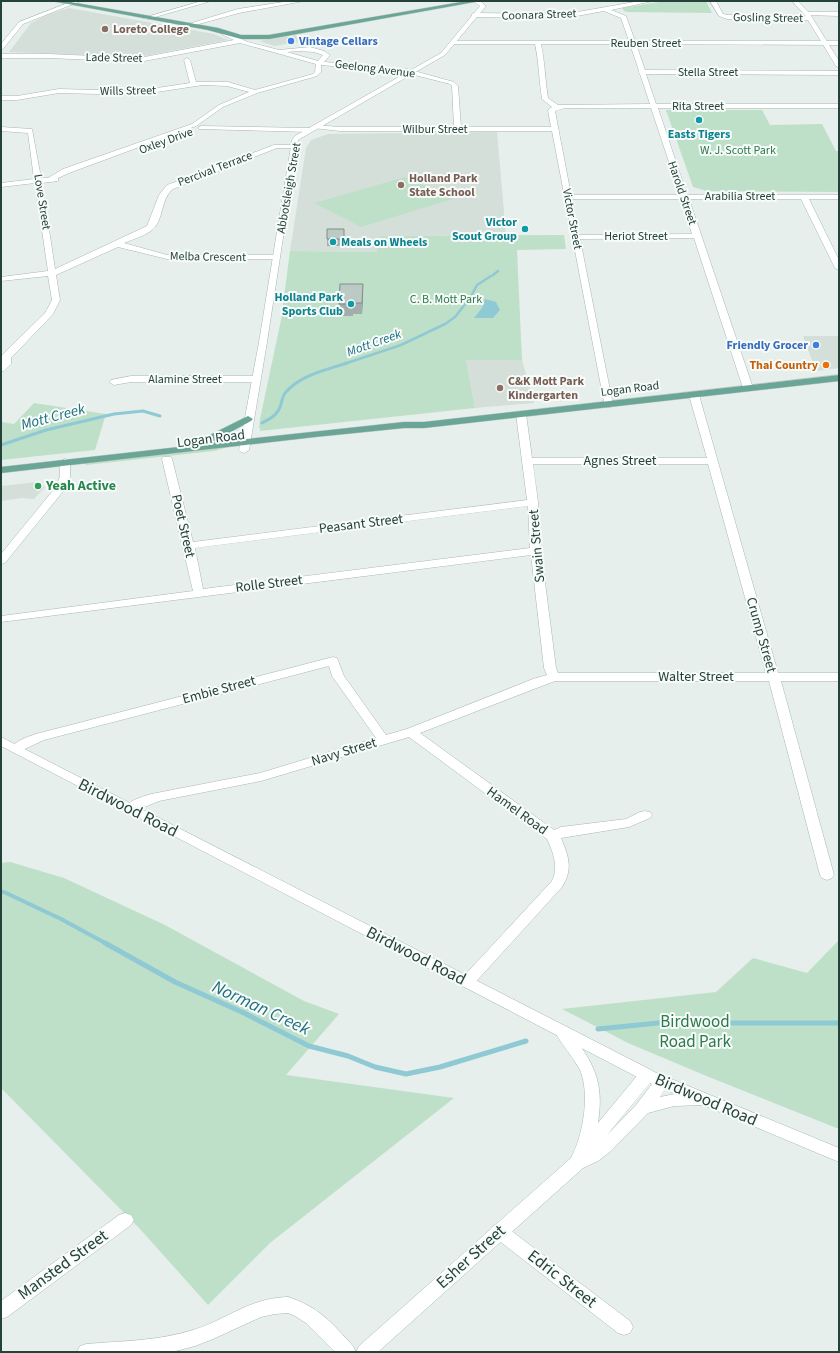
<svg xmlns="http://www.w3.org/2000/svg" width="840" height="1353" viewBox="0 0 840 1353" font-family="'Source Sans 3',sans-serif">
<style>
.built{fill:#d4dfda}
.green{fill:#bfe0c8}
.water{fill:#8ec9d4}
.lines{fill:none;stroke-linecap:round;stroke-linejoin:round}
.stream-far3{stroke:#8ec9d4;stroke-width:2.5}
.stream-far2{stroke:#8ec9d4;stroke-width:3}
.stream-far1{stroke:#8ec9d4;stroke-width:4}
.stream{stroke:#8ec9d4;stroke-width:5}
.minor-casing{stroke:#a8b8b2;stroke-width:1}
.tertiary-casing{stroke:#a8b8b2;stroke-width:1}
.secondary-casing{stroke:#a4bbb3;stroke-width:1}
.primary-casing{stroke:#c2cac8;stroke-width:1}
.minor{fill:#fff;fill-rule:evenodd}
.tertiary{fill:#fff;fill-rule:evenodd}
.secondary{fill:#fff;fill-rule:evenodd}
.primary{fill:#6aa596;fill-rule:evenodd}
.wall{fill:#a1aea9}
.shaded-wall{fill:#838d89}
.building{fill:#bbcac4;stroke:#838d89}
.education-dot{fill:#8d6e63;stroke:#f7fbf9;stroke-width:1.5}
.shop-dot{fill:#3f7fe0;stroke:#f7fbf9;stroke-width:1.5}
.culture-dot{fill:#0f9aa8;stroke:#f7fbf9;stroke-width:1.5}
.food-dot{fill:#e8710a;stroke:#f7fbf9;stroke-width:1.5}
.leisure-dot{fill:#2e9e5b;stroke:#f7fbf9;stroke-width:1.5}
.labels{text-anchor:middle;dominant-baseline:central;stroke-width:4;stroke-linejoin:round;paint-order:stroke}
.far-street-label{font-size:12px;fill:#24423a;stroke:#f7fbf9}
.far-education-label{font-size:12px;font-weight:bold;fill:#785e54;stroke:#f7fbf9;text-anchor:start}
.far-shop-label{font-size:12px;font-weight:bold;fill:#366cbe;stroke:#f7fbf9;text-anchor:start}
.far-culture-label{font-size:12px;font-weight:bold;fill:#0d838f;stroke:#f7fbf9;text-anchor:end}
.far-park-label{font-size:12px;fill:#2d7a4b;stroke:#f7fbf9}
.far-food-label{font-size:12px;font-weight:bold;fill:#c56008;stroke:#f7fbf9;text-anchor:end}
.far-water-label{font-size:13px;font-style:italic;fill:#1c6f80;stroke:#f7fbf9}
.street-label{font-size:14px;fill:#24423a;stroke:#f7fbf9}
.leisure-label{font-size:14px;font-weight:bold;fill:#27864d;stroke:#f7fbf9;text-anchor:start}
.water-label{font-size:15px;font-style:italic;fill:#1c6f80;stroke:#f7fbf9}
.near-street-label{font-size:17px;fill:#24423a;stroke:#f7fbf9}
.near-park-label{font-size:17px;fill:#2d7a4b;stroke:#f7fbf9}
.near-water-label{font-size:18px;font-style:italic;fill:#1c6f80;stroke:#f7fbf9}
</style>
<rect width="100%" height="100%" fill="#e6efeb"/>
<path class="built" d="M69,8L214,34L228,40L139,57L9,52L31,23L49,14Z
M295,35L305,41L274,46L259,41Z
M497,132L506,235L380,236L378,252L290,251L306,148L311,140L328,134Z
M803,336H839V368L816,371Z
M466,360H522L534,403L475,408Z
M37,482L45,487L34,499L21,498L1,501V486Z"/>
<path class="green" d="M665,1H706L712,13L627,12L624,11L622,8Z
M666,110H762L770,125L822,124L836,151H839V192L707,191L693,187Z
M405,177L453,199L361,227L314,203Z
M564,235L566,249L517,250L522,360H466L475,408L260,431V428H259L260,419L281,320L290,251L377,252L380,236Z
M34,403L106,414L95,450L1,460V422L14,424Z
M228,447L214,451L86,465L85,463Z
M10,862L64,878L165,925L304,1001L339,1014L286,1075L454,1098L270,1243L208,1305L140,1229L1,1088V863Z
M839,940V1129L704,1075L628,1043L562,1009L716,992L753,958L807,973Z"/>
<path class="water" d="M485,299L496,302L500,310L493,318H474L482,308Z"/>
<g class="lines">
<path class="stream-far3" d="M493,275L498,271
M344,364L401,345L445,324L455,317L470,298L477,285L491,276"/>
<path class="stream-far2" d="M262,423C271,418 278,415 281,404C282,400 283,396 285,393C300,375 326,370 347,363
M1,445L46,430L114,414L143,411L160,416"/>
<path class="stream-far1" d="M1,892H4L61,919L107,944"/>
<path class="stream" d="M105,943L175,982L244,1013L309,1046L348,1056L375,1067L406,1074L440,1067L526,1041
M598,1029L658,1023H839"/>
<defs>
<path id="minor" d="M73,1H81L23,24L3,49L1,50V44L19,22Z
M202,1H211L148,19L143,18Z
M290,1H304L239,13L188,27L185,25L238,9Z
M640,1H653L611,10L626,16L635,41H839V45L636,44L645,70L839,71V75L646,74L656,104H839V108H658L687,195H839V199H809L839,260V270L835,268L801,199H689L753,388L751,390H745L743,388L694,238L580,239L613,405L611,407H605L552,131H340L313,128V126L315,125L340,127H454L452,86L450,84L407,73L321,65V72L317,76L257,93L223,107L196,126L69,173L58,178V181L42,183L55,269L147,226L159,195L167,185L274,145H296L298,146L294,148H277L173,189C160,199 164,221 152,230C145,236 133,239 124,243L167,255H276L280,257L279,259H167L118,247L56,275L60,300L53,314L11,358V364L4,371L1,372V356L45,313L52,300L48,276L1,281V277L48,271L35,183L1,187V183L34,179L28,133L1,131V127L32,129L41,178H48L63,169L192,124L219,105L249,92L227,86L203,85L137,95L59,93L17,100H1V96H17L59,89L137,91L190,83L184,60L187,58L190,60L196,82H228L255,90L313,74L315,72L316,64L240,43L139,62L49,58H1V54H49L139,58L234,40L223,35V33L225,32L248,42L279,50L310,47L324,51L330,55L324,62L407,69L454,82L458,86L461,127H551L548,110L552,107L542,99C539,80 539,62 535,44H453L450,42L451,41H629L621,18L604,11L566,18L474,17L471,15L474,13L566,14ZM541,44H630L639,71L638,72L640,74L650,104L558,105L548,98C545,80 545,62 541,44ZM298,51L314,52L323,55L318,61L287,52ZM565,108H651L680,195H571L555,111ZM572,199H681L692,234L579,235Z
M710,1H716L723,14L728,15L809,16L812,18L809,20L727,19L719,16Z
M807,12H839V16L805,15L804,14Z
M201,126L310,128L313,130L310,132L199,129V127Z
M131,376H256L261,379L256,382H131L114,385L109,382L111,380Z
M694,392L699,395L778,673H839V681H781L834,875L832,878L827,880L822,878L820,875L769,681H555L420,733L554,830L561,827L626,819L640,812L645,811L650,812L652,815L650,818L629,827L561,838C569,857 573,869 562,887L472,986L467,988L462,986L460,982L462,978L552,881C559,867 553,852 547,839L409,737L261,781L159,801L130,813L125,812L123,809C129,800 142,797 151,794L260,773L376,738L332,676L329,666L44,740L16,753L12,752L10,749C15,741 27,737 36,734L333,657L337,658L344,676L386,735L407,729L533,679L547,675L544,668L531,555L1,622V616L193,591L162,459L163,457H171L172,459L193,542L527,500L516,414L521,411L526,414L532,458H707L689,395ZM533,464H708L766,673H558L556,668L541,551L538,502ZM528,506L530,548L203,589L195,548Z
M125,1213L131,1215L134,1220L131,1225L7,1317L1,1319V1301L119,1215Z
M499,1224L505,1226L630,1321L633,1327L630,1333L624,1335L618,1333L493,1236L490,1231L493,1226Z
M288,1297C319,1307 332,1323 353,1346L356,1352H335L306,1323L295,1316L288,1313L275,1314L261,1317L213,1339L195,1346L172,1352H77L80,1346L86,1344C122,1341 158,1341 193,1330C227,1320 248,1298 288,1297Z"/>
<path id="tertiary" d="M473,1H480L486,6L445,55L298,140L267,342L249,450L244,453L241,452L239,450L259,342L292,140L295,136L441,53L480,6Z
M792,1H798L810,14L839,61V68L836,66L805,15Z
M65,459L70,462V477L65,489L5,563L1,564V554L55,488L60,477V462Z
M1,737L653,1071L655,1075L653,1079L647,1081L641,1079L1,746Z"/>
<path id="secondary" d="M563,1026C571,1029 575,1037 579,1044C598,1071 603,1089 598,1123L641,1071L647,1069L839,1148V1162L703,1105L674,1106L648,1113L611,1151L598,1161L583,1168L378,1352H356L359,1346L571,1158C583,1136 591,1092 579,1068C572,1056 562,1045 555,1032L558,1028ZM650,1083L652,1084L636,1105L607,1135ZM665,1089L675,1094L660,1097Z"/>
<path id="primary" d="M52,1H65L218,28L241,35H269L467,1H480L269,39H241L208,30Z
M839,375V381L424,428H404L315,437L1,473V467L197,445L206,437L248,416L253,419L251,421L210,443L404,422H424Z"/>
</defs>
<use href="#minor" class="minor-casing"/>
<use href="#tertiary" class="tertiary-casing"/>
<use href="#secondary" class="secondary-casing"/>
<use href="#primary" class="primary-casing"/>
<use href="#minor" class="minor"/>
<use href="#tertiary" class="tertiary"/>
<use href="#secondary" class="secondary"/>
<use href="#primary" class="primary"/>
</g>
<path class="wall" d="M344,229V246H327V239Z
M363,284V295L362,314H353V316H339V304Z"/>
<path class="shaded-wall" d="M363,284V295L362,314V303Z"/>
<path class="building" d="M327,229H344V239H327Z
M340,284H363L362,303H353V304H339Z"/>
<g class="education-dot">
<circle cx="105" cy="29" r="4"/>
<circle cx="401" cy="185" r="4"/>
<circle cx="500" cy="388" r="4"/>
</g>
<g class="shop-dot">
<circle cx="291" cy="41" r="4"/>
<circle cx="816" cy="345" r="4"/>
</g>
<g class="culture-dot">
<circle cx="699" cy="120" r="4"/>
<circle cx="525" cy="229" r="4"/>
<circle cx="333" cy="242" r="4"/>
<circle cx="351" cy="304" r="4"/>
</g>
<circle class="food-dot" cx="826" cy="365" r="4"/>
<circle class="leisure-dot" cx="38" cy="486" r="4"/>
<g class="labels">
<g class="far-street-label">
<text transform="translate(539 15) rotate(-2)">Coonara Street</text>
<text transform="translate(768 18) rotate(1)">Gosling Street</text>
<text x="646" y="43">Reuben Street</text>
<text transform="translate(114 58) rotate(1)">Lade Street</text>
<text transform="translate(375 69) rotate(7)">Geelong Avenue</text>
<text x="708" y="72">Stella Street</text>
<text transform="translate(128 91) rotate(-1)">Wills Street</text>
<text x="698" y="106">Rita Street</text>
<text x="435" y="129">Wilbur Street</text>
<text transform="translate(166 141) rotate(-20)">Oxley Drive</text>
<text transform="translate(215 169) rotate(-21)">Percival Terrace</text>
<text transform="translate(289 188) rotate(-80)">Abbotsleigh Street</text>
<text transform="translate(682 193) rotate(71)">Harold Street</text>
<text x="740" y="196">Arabilia Street</text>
<text transform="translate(42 202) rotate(81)">Love Street</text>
<text transform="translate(572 219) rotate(79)">Victor Street</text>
<text x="636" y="236">Heriot Street</text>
<text transform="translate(208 257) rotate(1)">Melba Crescent</text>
<text x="185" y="379">Alamine Street</text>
<text transform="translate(630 389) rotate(-7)">Logan Road</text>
</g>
<g class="far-education-label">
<text x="113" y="29">Loreto College</text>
<text x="409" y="178">Holland Park<tspan x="409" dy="14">State School</tspan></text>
<text x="508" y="381">C&amp;K Mott Park<tspan x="508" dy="14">Kindergarten</tspan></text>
</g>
<g class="far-shop-label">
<text x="299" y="41">Vintage Cellars</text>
<text x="808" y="345" text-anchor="end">Friendly Grocer</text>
</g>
<g class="far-culture-label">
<text x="699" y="134" text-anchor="middle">Easts Tigers</text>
<text x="517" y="222">Victor<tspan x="517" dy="14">Scout Group</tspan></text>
<text x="341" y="242" text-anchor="start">Meals on Wheels</text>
<text x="343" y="297">Holland Park<tspan x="343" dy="14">Sports Club</tspan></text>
</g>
<g class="far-park-label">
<text x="738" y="150">W. J. Scott Park</text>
<text x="446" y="299">C. B. Mott Park</text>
</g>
<g class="far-food-label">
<text x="818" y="365">Thai Country</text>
</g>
<g class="far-water-label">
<text transform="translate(374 343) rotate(-20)">Mott Creek</text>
</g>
<g class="street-label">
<text transform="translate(211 439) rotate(-7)">Logan Road</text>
<text x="620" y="461">Agnes Street</text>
<text transform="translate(361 524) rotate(-7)">Peasant Street</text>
<text transform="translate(183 526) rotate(77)">Poet Street</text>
<text transform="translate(537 546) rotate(-95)">Swain Street</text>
<text transform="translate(269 584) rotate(-7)">Rolle Street</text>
<text transform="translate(761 635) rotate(74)">Crump Street</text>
<text x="696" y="677">Walter Street</text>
<text transform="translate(219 690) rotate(-15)">Embie Street</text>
<text transform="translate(344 752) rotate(-17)">Navy Street</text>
<text transform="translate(517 811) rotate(36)">Hamel Road</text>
</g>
<g class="leisure-label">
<text x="46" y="486">Yeah Active</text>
</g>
<g class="water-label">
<text transform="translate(53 417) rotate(-15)">Mott Creek</text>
</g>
<g class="near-street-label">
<text transform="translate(128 808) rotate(27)">Birdwood Road</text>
<text transform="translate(416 956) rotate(27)">Birdwood Road</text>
<text transform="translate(706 1100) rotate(23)">Birdwood Road</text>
<text transform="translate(471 1257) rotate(-42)">Esher Street</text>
<text transform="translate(63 1265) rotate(-36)">Mansted Street</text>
<text transform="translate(562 1279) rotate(38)">Edric Street</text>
</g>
<g class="near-park-label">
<text x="695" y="1022">Birdwood<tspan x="695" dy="20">Road Park</tspan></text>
</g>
<g class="near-water-label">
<text transform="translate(261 1008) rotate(25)">Norman Creek</text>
</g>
</g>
<rect width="840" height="1353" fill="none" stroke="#24423a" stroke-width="4"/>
</svg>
